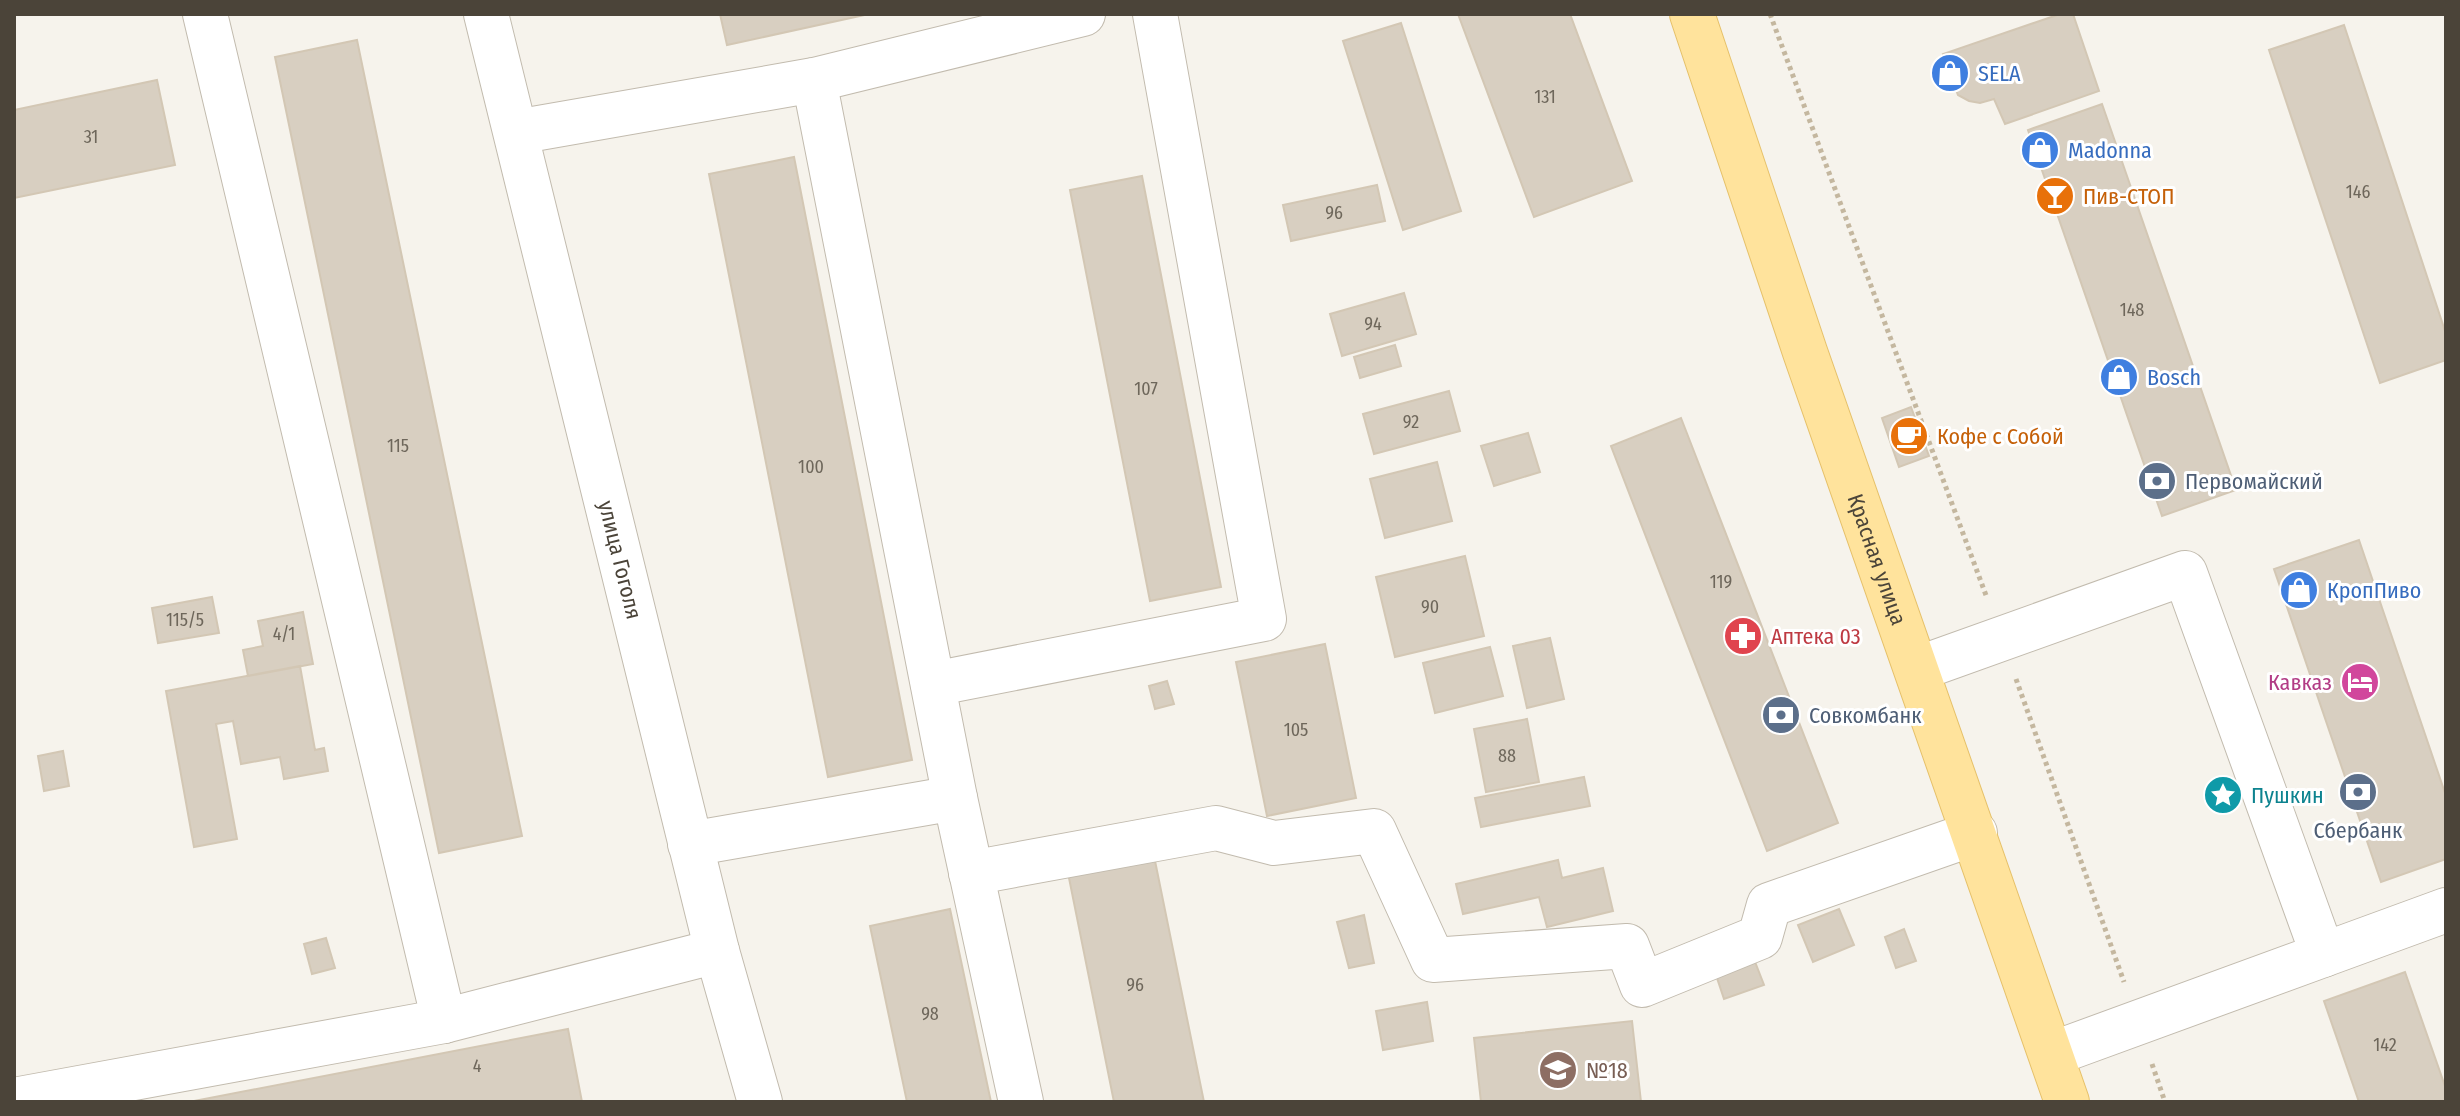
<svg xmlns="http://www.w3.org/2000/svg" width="2460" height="1116" viewBox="0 0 2460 1116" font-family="'Fira Sans Condensed',sans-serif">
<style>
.building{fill:#d8cfc1;stroke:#d3c7b4;stroke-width:2}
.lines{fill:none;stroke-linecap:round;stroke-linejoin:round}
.minor-casing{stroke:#c2bbae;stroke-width:46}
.major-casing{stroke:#e6c16a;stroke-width:46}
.path{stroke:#c4b79f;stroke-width:5;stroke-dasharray:4 4;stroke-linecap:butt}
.minor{stroke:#fff;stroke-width:44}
.major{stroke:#ffe39c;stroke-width:44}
.labels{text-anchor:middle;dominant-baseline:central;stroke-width:6;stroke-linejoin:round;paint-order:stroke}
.number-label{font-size:18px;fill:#6e675b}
.shop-label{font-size:22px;fill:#366cbe;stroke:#fff;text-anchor:start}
.food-label{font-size:22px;fill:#c56008;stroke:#fff;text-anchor:start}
.service-label{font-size:22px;fill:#4e5e75;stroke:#fff;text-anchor:start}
.street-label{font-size:22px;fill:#4b4439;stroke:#fff}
.health-label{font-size:22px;fill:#be3a42;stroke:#fff;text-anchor:start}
.hotel-label{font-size:22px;fill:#b23c85;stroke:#fff;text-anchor:end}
.culture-label{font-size:22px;fill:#0d838f;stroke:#fff;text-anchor:start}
.education-label{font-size:22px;fill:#785e54;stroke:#fff;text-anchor:start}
</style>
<rect width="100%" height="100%" fill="#f6f3ec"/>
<path class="building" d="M720,14H869L727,45Z
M1458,14H1570L1632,181L1534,217Z
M2060,14H2073L2099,91L2005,124L1994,99L1980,103L1969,101L1958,95L1943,54Z
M1401,23L1461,211L1403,230L1343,41Z
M2344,25L2446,334V360L2380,383L2269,50Z
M357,40L522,836L439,853L275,57Z
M157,80L175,165L14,198V110Z
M2102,104L2236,490L2162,516L2028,130Z
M794,157L912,760L828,777L709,174Z
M1142,176L1221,587L1150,601L1070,190Z
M1377,185L1385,221L1291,241L1283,205Z
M1404,293L1416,334L1342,356L1330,314Z
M1395,345L1401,366L1360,378L1354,357Z
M1449,391L1460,431L1374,454L1363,414Z
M1911,407L1929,456L1899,467L1882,418Z
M1681,418L1838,823L1767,851L1611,446Z
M1528,433L1540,472L1494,486L1481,446Z
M1437,462L1452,521L1385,538L1370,479Z
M2359,540L2446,796V859L2381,882L2274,569Z
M1465,556L1484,636L1395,657L1376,577Z
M212,597L219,633L158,643L152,608Z
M303,612L313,664L248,676L243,650L263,646L258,621Z
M1550,638L1564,699L1527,708L1513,646Z
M1325,644L1356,798L1267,816L1236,662Z
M1490,647L1503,696L1435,713L1423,663Z
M300,666L315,750L324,748L328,771L284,779L280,757L241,764L233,721L216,724L237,839L194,847L166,691Z
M1167,681L1174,704L1155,709L1149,686Z
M1527,719L1539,782L1486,792L1474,729Z
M63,751L69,786L44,791L38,756Z
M1584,777L1590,806L1481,827L1475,798Z
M1153,851L1204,1102H1114L1067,868Z
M1558,860L1562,878L1603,868L1613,911L1547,927L1539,897L1463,914L1456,884Z
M950,909L991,1102H907L870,926Z
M1839,909L1854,945L1813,962L1798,925Z
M1364,915L1374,963L1349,968L1337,922Z
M1904,929L1916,961L1896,968L1885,937Z
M326,938L335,968L312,974L304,944Z
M1750,949L1764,985L1724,999L1712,963Z
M2405,972L2446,1089V1102H2359L2324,1001Z
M1427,1002L1433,1041L1383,1050L1376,1011Z
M1632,1021L1641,1102H1481L1474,1038Z
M568,1029L582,1102H189Z"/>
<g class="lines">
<defs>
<g id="minor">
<path d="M205,14L444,1021"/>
<path id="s1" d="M486,14L717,951L760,1102"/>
<path d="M814,80L955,798L1021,1102"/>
<path d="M516,132L814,80L1083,14"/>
<path d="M1917,669L2185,573L2323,955L2052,1054"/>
<path d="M933,684L1264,619L1155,14"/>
<path d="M690,844L955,798"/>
<path d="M971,873L1216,828L1274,843L1374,831L1433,960L1627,946L1642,985L1760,937L1769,905L1975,833"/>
<path d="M2323,955L2446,910"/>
<path d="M14,1100L444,1021L717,951"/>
</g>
<g id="major">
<path id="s2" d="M1692,14L1805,352L2067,1102"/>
</g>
</defs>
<use href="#minor" class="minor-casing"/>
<use href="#major" class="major-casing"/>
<path class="path" d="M1770,14L1987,598
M2016,679L2124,982
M2152,1064L2165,1102"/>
<use href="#minor" class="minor"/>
<use href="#major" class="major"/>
</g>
<defs>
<symbol id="shop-disc" viewBox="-11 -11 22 22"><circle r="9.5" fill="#3f7fe0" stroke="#fff"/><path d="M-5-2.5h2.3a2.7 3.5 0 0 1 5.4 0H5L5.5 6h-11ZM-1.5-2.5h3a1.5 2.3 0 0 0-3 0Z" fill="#fff"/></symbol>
<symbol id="bar-disc" viewBox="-11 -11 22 22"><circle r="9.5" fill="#e8710a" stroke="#fff"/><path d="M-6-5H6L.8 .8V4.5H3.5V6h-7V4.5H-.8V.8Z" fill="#fff"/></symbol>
<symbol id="cafe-disc" viewBox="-11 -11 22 22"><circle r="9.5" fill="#e8710a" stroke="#fff"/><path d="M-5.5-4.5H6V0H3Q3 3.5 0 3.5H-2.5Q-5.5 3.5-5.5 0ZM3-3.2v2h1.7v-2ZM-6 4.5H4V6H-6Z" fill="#fff"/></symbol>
<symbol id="bank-disc" viewBox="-11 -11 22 22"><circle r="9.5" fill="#5c6f8a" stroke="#fff"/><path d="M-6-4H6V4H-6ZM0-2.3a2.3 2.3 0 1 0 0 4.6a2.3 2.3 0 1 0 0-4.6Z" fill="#fff"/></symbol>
<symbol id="pharmacy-disc" viewBox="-11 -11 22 22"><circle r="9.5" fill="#e0444e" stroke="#fff"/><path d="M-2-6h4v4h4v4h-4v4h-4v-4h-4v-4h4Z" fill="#fff"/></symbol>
<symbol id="hotel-disc" viewBox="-11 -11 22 22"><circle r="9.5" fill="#d1479c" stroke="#fff"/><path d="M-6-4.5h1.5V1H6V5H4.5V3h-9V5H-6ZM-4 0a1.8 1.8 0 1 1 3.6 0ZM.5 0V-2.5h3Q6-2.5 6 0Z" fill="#fff"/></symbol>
<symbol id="sight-disc" viewBox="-11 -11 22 22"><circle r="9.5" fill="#0f9aa8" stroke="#fff"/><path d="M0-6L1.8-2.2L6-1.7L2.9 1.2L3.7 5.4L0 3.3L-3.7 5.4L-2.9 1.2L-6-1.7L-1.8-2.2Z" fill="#fff"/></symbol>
<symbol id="school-disc" viewBox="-11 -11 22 22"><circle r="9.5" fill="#8d6e63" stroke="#fff"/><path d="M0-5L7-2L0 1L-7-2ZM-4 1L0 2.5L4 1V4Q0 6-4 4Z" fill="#fff"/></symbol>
</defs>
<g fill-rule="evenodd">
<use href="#shop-disc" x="1928" y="51" width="44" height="44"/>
<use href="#shop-disc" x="2018" y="128" width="44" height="44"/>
<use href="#bar-disc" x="2033" y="174" width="44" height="44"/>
<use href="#shop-disc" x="2097" y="355" width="44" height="44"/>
<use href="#cafe-disc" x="1887" y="414" width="44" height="44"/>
<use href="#bank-disc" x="2135" y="459" width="44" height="44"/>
<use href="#shop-disc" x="2277" y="568" width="44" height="44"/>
<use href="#pharmacy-disc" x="1721" y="614" width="44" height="44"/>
<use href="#hotel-disc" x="2338" y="660" width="44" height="44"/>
<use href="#bank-disc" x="1759" y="693" width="44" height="44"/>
<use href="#bank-disc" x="2336" y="770" width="44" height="44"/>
<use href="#sight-disc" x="2201" y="773" width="44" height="44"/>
<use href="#school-disc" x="1536" y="1048" width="44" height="44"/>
</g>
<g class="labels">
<g class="number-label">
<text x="1545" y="97">131</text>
<text x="91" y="137">31</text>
<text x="2358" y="192">146</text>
<text x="1334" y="213">96</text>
<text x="2132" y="310">148</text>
<text x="1373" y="324">94</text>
<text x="1146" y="389">107</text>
<text x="1411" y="422">92</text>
<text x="398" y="446">115</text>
<text x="811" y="467">100</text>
<text x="1721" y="582">119</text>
<text x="1430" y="607">90</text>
<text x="185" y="620">115/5</text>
<text x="284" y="634">4/1</text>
<text x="1296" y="730">105</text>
<text x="1507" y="756">88</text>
<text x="1135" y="985">96</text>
<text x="930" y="1014">98</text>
<text x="2385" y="1045">142</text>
<text x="477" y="1066">4</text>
</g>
<g class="shop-label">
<text x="1978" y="73">SELA</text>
<text x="2068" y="150">Madonna</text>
<text x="2147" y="377">Bosch</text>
<text x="2327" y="590">КропПиво</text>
</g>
<g class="food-label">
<text x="2083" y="196">Пив-СТОП</text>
<text x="1937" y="436">Кофе с Собой</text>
</g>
<g class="service-label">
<text x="2185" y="481">Первомайский</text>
<text x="1809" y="715">Совкомбанк</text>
<text x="2358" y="830" text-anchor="middle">Сбербанк</text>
</g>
<g class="street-label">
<text stroke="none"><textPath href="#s1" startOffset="562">улица Гоголя</textPath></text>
<text stroke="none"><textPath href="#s2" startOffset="576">Красная улица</textPath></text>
</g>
<g class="health-label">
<text x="1771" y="636">Аптека 03</text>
</g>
<g class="hotel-label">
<text x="2332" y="682">Кавказ</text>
</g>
<g class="culture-label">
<text x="2251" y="795">Пушкин</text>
</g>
<g class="education-label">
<text x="1586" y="1070">№18</text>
</g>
</g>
<rect width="2460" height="1116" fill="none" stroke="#4b4439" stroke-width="32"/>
</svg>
